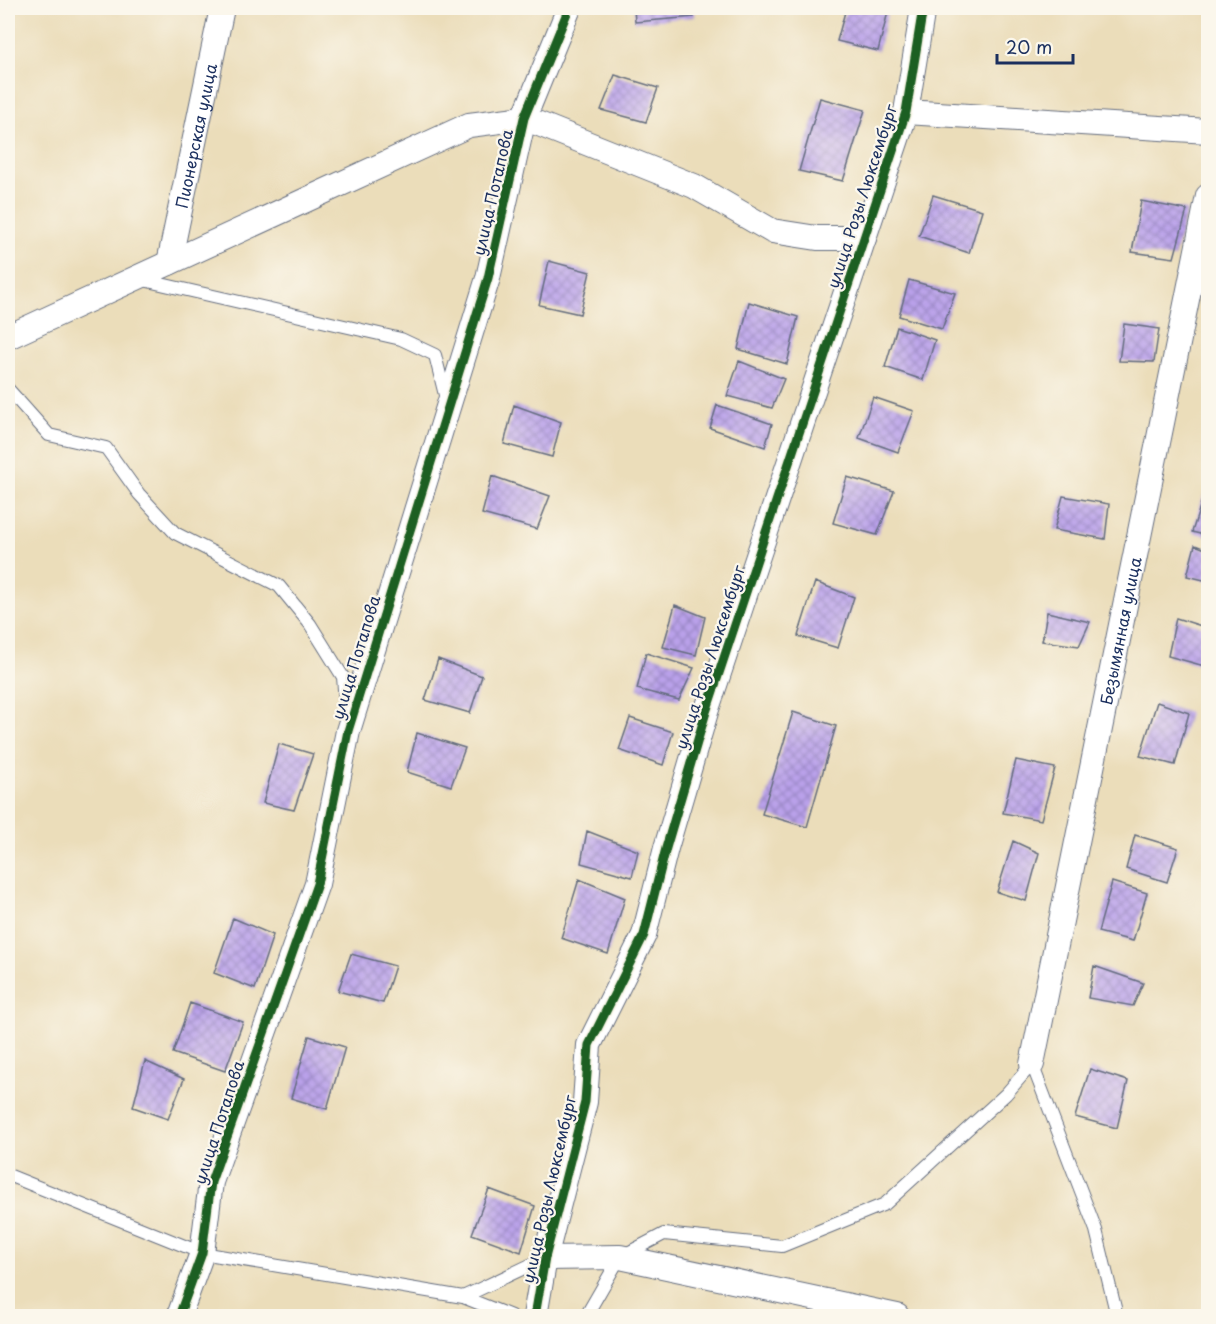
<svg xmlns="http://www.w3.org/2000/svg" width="1216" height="1324" viewBox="0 0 1216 1324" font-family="'Playpen Sans',sans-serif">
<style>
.building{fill:url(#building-cross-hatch)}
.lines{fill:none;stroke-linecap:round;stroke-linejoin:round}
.service-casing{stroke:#646c7e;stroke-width:14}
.minor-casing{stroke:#646c7e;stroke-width:26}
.service{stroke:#fff;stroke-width:12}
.minor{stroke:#fff;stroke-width:24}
.cycleway-casing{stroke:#fbf7ec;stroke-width:13}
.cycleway{stroke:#1b5e20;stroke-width:9}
.labels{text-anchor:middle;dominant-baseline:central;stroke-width:4.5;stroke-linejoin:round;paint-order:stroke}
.street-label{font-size:16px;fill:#1b2f5e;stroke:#fbf7ec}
</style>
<defs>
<pattern id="building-cross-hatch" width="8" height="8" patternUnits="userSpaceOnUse" patternTransform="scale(1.5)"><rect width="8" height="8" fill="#baa1ea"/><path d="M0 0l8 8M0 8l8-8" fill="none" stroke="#9684c1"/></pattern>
</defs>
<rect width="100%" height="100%" fill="#fbf7ec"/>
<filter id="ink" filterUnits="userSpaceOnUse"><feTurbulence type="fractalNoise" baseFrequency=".0167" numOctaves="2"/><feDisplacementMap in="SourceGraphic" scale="12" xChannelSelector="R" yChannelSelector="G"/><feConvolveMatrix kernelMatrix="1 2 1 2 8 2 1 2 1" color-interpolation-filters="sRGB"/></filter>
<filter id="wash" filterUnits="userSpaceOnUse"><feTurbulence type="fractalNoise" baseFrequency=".008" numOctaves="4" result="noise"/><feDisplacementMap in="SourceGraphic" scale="24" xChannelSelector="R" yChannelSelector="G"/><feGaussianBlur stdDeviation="1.35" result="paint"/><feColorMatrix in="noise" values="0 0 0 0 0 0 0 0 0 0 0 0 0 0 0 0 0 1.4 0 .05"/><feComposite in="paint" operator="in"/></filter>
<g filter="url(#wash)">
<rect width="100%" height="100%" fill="#ebddba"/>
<g id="blocks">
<path class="building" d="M634,8H694V17L635,22Z
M846,8H889L878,51L837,41Z
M615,75L658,88L646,122L601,110Z
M820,98L865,110L843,181L799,171Z
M933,195L982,210L969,253L919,236Z
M1141,201L1187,210L1174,258L1132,252Z
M549,261L590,272L580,314L539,305Z
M909,280L955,293L942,329L899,316Z
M749,302L798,317L787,364L738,349Z
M1124,324L1159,329L1154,362L1119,361Z
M897,327L935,340L923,380L885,367Z
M739,361L784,379L772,408L727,396Z
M873,397L914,411L898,452L859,438Z
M514,405L561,422L552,457L504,444Z
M717,405L772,424L765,447L710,428Z
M492,476L550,496L537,529L482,514Z
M847,477L894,491L877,535L833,523Z
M1204,494L1208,495V536L1192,532Z
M1063,496L1109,504L1105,539L1054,530Z
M1195,545L1208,550V581L1187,576Z
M815,582L854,597L838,648L798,636Z
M675,605L705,617L696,655L663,647Z
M1047,612L1090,622L1079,646L1042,641Z
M1176,618L1208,628V667L1168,656Z
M646,653L694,668L679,700L637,689Z
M438,659L482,676L470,713L425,700Z
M1157,702L1189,713L1175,765L1140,756Z
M793,712L836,726L807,827L762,814Z
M630,718L673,732L663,765L619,750Z
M417,733L465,748L451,786L407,772Z
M279,744L313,754L294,810L263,803Z
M1016,760L1055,768L1041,820L1003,813Z
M587,831L638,851L632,877L581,863Z
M1135,835L1178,848L1167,882L1126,869Z
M1013,841L1039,853L1026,901L997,892Z
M579,879L625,898L608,954L561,938Z
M1112,882L1147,893L1133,941L1098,932Z
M233,918L273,935L255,989L214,973Z
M351,954L395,966L383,1003L338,991Z
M1094,966L1143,983L1133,1006L1088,998Z
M190,1003L243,1022L225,1071L173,1053Z
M309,1036L345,1047L327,1109L291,1098Z
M145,1061L184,1079L168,1119L133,1107Z
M1090,1069L1128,1081L1117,1128L1075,1117Z
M489,1189L535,1206L521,1252L472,1234Z"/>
</g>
</g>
<g filter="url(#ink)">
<use href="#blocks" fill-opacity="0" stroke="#646c7e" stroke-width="1.5"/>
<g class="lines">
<defs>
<path id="service" d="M139,279L401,339L435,355L446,399
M8,389L49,435L106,448L139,494L175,533L279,586L310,624L343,677L346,715
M8,1175L202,1253L463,1297L511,1316
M463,1297L545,1258
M586,1316L620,1257L664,1234L782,1246L885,1204L1006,1094L1032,1064L1096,1230L1117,1316"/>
<g id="minor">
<path d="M906,112L1208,131"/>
<path id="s1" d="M169,263L222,8"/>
<path d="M8,337L469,125L524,118L694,186L772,231L817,238H864"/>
<path id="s2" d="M1032,1064L1208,196"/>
<path d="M545,1258L620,1257L897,1316"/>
<path d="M179,1316L202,1253L211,1182L317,884L348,731L488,278L524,118L569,8"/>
<path d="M535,1316L545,1258L585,1102L589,1045L644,935L666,848L706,712L906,112L923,8"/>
</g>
</defs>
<use href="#service" class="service-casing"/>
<use href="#minor" class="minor-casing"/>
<use href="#service" class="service"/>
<use href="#minor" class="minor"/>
<defs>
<path id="cycleway" d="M179,1316L202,1253L211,1182L317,884L348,731L488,278L524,118L569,8
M535,1316L545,1258L585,1102L589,1045L644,935L666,848L706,712L906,112L923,8"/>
</defs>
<use href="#cycleway" class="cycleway-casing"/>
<use href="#cycleway" class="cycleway"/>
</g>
</g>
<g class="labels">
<g class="street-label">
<text stroke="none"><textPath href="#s1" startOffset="130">Пионерская улица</textPath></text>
<text transform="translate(492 192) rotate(-77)">улица Потапова</text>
<text transform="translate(861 196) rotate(-72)">улица Розы Люксембург</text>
<text stroke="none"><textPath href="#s2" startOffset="442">Безымянная улица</textPath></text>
<text transform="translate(355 657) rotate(-73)">улица Потапова</text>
<text transform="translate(709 657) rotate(-72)">улица Розы Люксембург</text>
<text transform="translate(218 1122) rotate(-72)">улица Потапова</text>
<text transform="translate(548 1189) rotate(-77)">улица Розы Люксембург</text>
</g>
</g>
<rect width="1216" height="1324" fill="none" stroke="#fbf7ec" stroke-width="30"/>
<path d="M997 54v9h76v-9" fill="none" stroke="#1b2f5e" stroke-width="3"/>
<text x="1006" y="54" font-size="18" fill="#1b2f5e" stroke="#fbf7ec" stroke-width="4.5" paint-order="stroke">20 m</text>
</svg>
